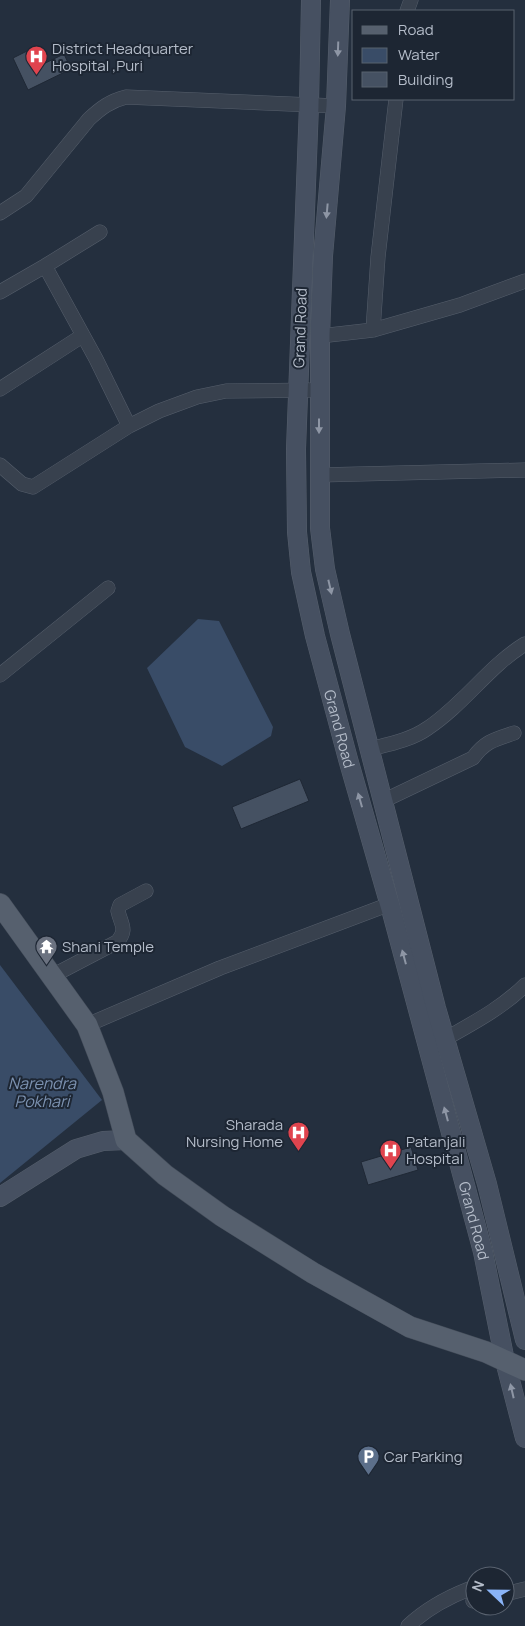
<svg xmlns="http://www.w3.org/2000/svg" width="525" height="1626" viewBox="0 0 525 1626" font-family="Manrope,sans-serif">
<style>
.water{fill:#394c67}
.building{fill:#455162;stroke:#1f2835}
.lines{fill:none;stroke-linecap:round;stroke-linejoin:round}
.street-casing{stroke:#565f6c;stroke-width:15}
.secondary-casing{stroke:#565f6c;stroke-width:20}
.primary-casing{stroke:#414a57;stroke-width:22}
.street{stroke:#38414e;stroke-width:14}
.secondary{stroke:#465061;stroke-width:19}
.primary{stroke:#56606e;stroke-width:21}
.oneway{fill:#8e96a5}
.labels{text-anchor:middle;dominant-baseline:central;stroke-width:4;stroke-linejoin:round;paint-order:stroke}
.poi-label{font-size:15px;fill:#b4bcc9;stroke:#1d2633;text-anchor:start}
.street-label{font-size:15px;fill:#b4bcc9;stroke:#1d2633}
.water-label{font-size:16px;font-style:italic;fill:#7c92b1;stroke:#1d2633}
</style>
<rect width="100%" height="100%" fill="#242f3e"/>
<path class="water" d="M198,619L219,621L273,727L271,736L222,766L185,747L147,668Z
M0,965L102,1100L0,1183Z"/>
<path class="building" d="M29,50L37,67L64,54L71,69L28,90L13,58Z
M300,779L309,801L241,829L232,807Z
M411,1147L418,1170L368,1185L361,1162Z"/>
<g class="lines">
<defs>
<path id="street" d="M407,11L411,0
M0,213L26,196L89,119C101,108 110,101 126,97L336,106
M45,266L96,359L129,426
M0,292L45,266L100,232
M373,330L378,257L396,99
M320,336L373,330L460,305L525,281
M0,389L82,336
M0,465L22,484L33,487L129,426L159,411L197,397L226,391L319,390
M319,475L525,470
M0,675L108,588
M370,749C390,744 411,740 428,728C464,704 489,666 525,644
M383,801L473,758C485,741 496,739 514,733
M52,976L117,942C128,929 121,925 118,911L120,905L146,891
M87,1025L220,968L390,904
M445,1039C473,1023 502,1008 525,985
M505,1594L525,1589
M473,1601L475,1600
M408,1626C426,1609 446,1598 469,1589"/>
<g id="secondary">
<path id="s1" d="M311,0L309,105L296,449L297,532L301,572L315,636L348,759L391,909L483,1252L505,1361L525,1438"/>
<path d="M340,0L336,106L323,256L320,336V528L325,569L340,634L436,1008L487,1184L525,1340"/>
<path d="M0,1197L76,1149L103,1141L126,1140"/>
</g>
<path id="primary" d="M0,904L87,1025L113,1092L126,1140L165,1175L222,1216L313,1273L410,1327L486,1352L525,1370"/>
</defs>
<use href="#street" class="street-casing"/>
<use href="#secondary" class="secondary-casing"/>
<use href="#primary" class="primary-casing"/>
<use href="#street" class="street"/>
<use href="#secondary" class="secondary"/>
<use href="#primary" class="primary"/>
</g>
<defs><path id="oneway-solid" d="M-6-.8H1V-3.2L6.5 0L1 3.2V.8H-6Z" transform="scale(1.25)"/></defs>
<g class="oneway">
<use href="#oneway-solid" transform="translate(338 49) rotate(92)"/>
<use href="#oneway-solid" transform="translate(327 211) rotate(95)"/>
<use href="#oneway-solid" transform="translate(319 426) rotate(90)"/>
<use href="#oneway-solid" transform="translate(330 587) rotate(77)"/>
<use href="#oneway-solid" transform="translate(360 800) rotate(-106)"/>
<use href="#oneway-solid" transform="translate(404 957) rotate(-105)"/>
<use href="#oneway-solid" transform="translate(446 1114) rotate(-105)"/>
<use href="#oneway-solid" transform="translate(512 1391) rotate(-103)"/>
</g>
<defs>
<symbol id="hospital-pin" viewBox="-11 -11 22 30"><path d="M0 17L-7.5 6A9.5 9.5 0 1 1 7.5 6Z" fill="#e0444e" stroke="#1d2633"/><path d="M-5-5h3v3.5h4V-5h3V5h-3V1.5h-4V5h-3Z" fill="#fff"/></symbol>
<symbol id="temple-pin" viewBox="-11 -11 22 30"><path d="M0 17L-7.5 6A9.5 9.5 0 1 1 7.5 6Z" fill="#6b7280" stroke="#1d2633"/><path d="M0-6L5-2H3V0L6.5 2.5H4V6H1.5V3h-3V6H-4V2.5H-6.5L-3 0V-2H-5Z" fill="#fff"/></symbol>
<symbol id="parking-pin" viewBox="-11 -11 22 30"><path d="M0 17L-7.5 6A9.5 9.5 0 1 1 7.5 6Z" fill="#5c6f8a" stroke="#1d2633"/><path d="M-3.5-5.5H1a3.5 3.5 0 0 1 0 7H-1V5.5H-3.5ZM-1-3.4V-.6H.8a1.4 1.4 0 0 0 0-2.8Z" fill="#fff"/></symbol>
</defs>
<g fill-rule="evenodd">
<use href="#hospital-pin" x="24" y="44" width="25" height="34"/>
<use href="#temple-pin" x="34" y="934" width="25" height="34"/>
<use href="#hospital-pin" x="286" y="1120" width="25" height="34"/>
<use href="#hospital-pin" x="378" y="1138" width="25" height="34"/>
<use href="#parking-pin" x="356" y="1444" width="25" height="34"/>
</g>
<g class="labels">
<g class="poi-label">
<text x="52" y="48">District Headquarter<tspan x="52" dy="17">Hospital ,Puri</tspan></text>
<text x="62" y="946">Shani Temple</text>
<text x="283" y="1124" text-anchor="end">Sharada<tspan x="283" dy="17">Nursing Home</tspan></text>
<text x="406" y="1141">Patanjali<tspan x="406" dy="17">Hospital</tspan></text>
<text x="384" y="1456">Car Parking</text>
</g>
<g class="street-label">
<text transform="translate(300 328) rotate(-88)">Grand Road</text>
<text stroke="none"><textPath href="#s1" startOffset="734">Grand Road</textPath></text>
<text stroke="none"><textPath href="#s1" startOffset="1244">Grand Road</textPath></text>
</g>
<g class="water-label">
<text x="42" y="1083">Narendra<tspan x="42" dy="18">Pokhari</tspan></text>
</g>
</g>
<rect x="352" y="10" width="162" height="90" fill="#1d2633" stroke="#59626f"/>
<rect x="362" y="26" width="25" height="8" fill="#56606e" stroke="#59626f"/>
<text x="398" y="35" font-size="15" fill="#b4bcc9">Road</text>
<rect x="362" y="48" width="25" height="15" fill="#394c67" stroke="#59626f"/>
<text x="398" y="60" font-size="15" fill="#b4bcc9">Water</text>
<rect x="362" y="72" width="25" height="15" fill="#455162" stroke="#59626f"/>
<text x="398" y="85" font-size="15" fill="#b4bcc9">Building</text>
<g transform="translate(490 1591) rotate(292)"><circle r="24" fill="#1d2633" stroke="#59626f"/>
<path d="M0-4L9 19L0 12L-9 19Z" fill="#8ab4f8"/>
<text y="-8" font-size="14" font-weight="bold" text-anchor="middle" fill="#b4bcc9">N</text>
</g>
</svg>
